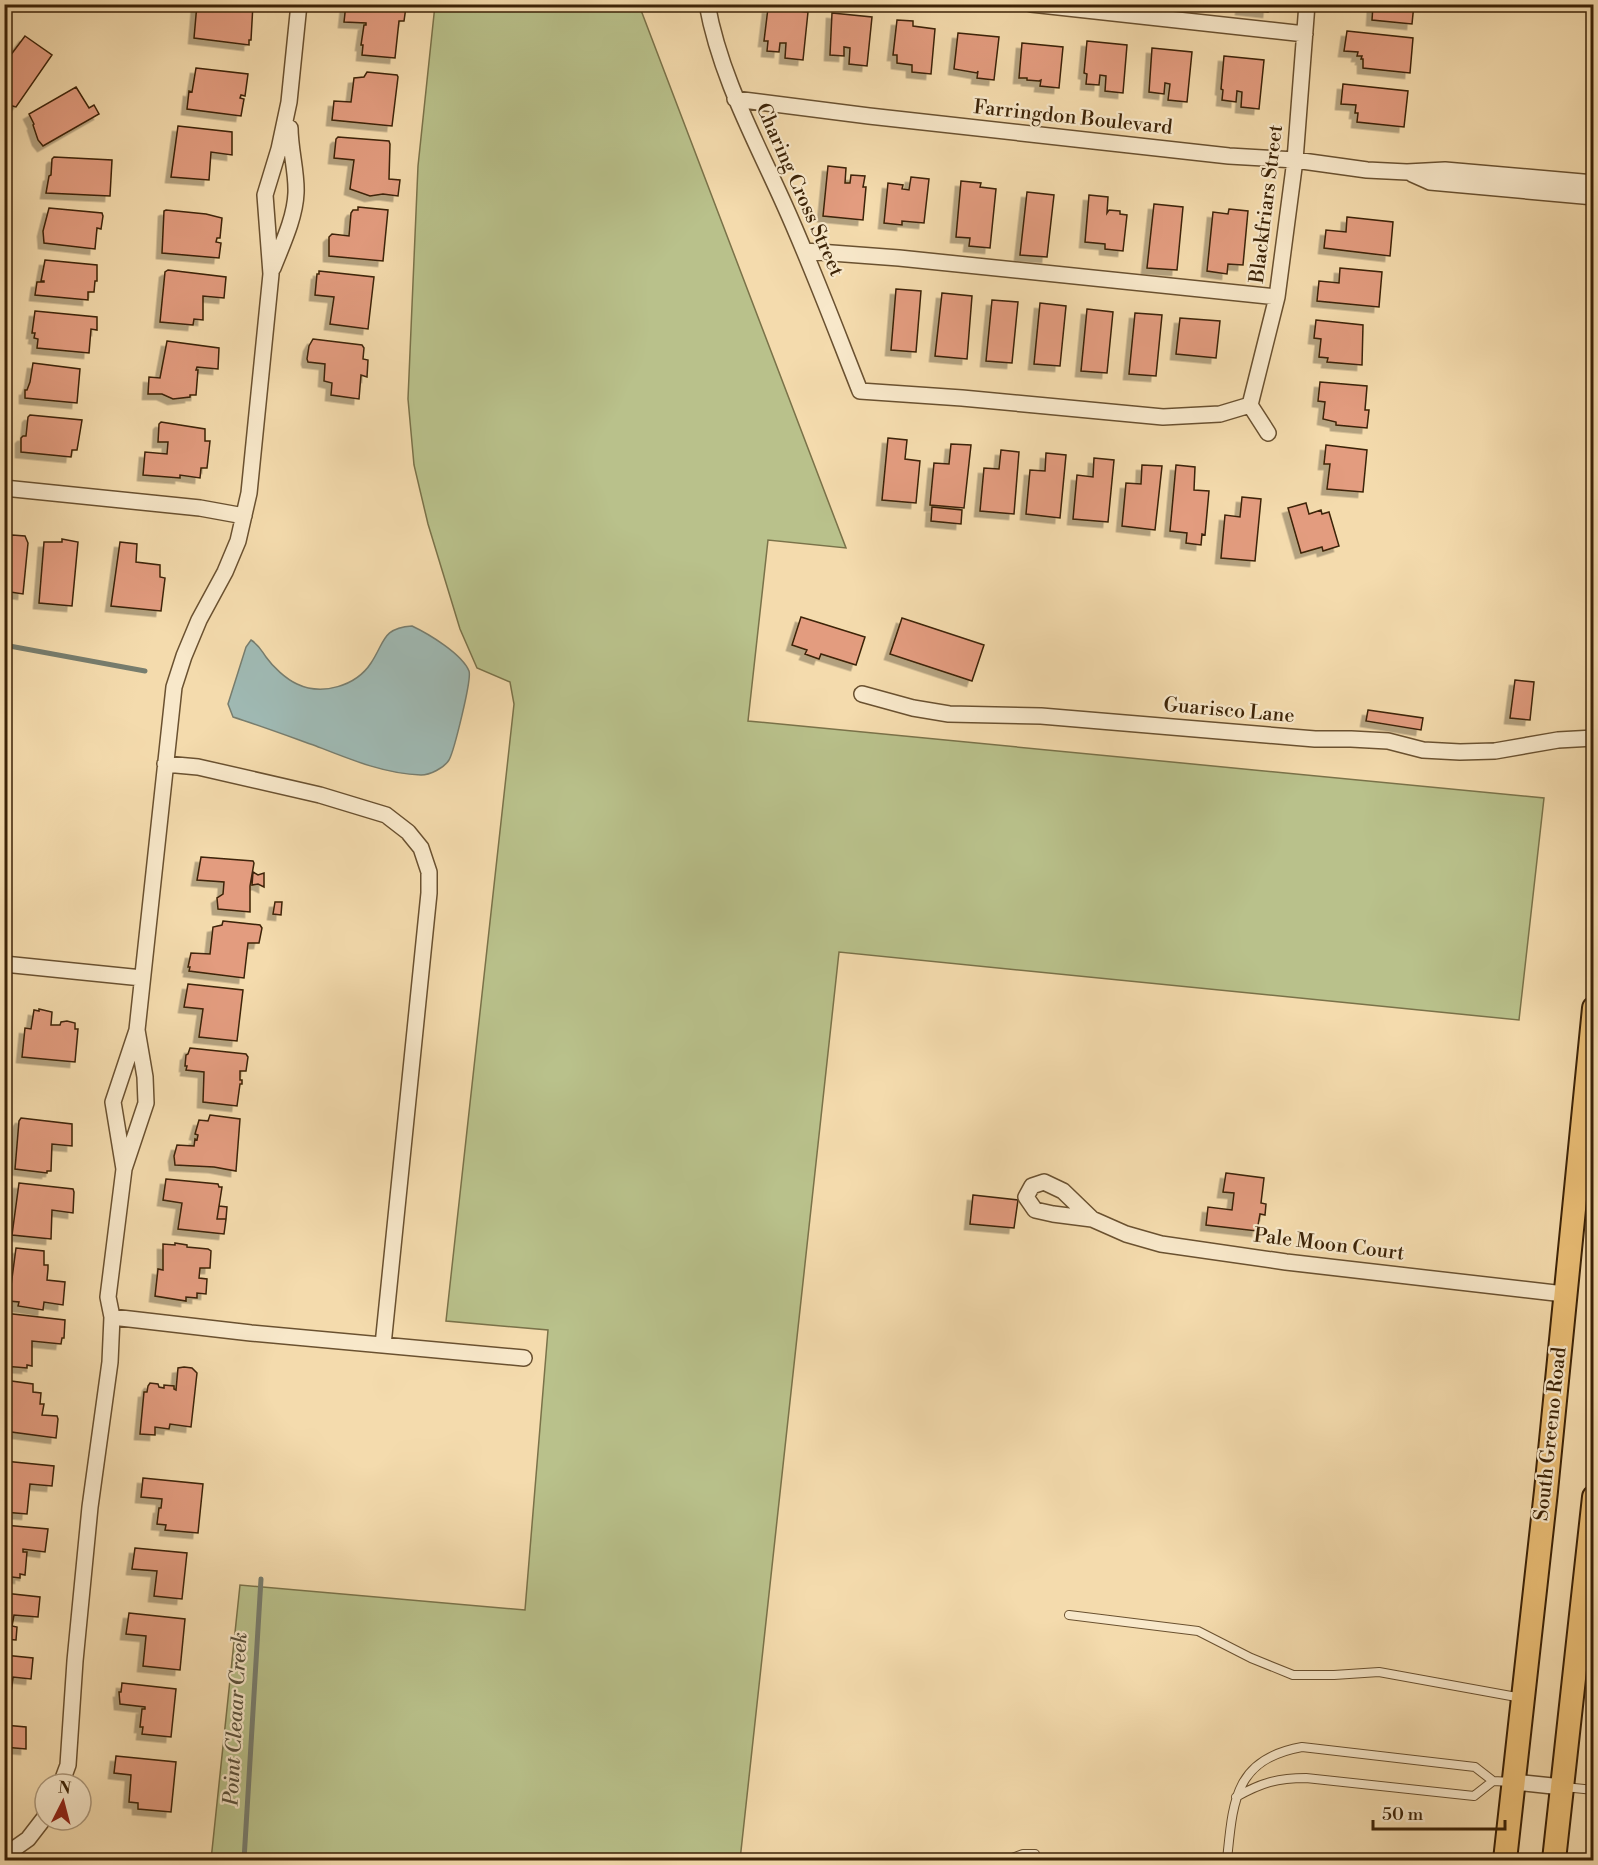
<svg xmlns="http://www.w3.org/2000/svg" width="1598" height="1865" viewBox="0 0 1598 1865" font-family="'Libre Bodoni',serif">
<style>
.green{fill:#b9c18b;stroke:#7a7249;stroke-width:1.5}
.water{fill:#9fb9b3;stroke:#777d6e;stroke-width:1.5}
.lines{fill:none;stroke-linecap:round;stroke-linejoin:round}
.stream{stroke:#777d6e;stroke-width:5}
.building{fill:#e39c7f;stroke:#3c2307;stroke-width:1.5;filter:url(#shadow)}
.lane-casing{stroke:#6a5130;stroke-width:10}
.street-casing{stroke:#6a5130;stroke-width:18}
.primary-casing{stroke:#3c2307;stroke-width:26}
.lane{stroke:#f8e8ca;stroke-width:8}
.street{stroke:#f8e8ca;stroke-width:15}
.primary{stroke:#eabe76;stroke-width:22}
.labels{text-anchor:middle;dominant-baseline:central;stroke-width:4.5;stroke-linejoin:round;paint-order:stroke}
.street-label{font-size:20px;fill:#3c2307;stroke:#f8e8ca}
.water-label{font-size:21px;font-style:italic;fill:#5a503b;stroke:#f8e8ca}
</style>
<defs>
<filter id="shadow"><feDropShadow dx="-5.5" dy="5.5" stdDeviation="0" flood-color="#0004"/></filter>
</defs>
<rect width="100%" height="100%" fill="#f4dbad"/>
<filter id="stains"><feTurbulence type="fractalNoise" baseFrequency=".00333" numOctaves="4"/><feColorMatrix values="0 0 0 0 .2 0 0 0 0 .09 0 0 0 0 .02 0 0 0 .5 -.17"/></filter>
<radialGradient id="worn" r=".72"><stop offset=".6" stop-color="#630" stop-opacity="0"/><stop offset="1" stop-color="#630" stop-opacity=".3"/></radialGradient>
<path class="green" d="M435,5H639L846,548L768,540L748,721L1544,798L1519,1020L839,952L740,1860H211L240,1585L525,1610L548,1330L446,1321L514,704L510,682L477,668L460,629L428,524L414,465L408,399L418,166Z"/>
<path class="water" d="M412,626C429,634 462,654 469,671C472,679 454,751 449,760C444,768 430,775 421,775C385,774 349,759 316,746C288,736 261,726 233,717L228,704L246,647L251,640C259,645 261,650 266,657C273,667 286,679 297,684C322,696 356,686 371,663C385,642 382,628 412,626Z"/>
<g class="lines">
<path class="stream" d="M4,645L145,671
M244,1860L261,1579"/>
</g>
<path class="building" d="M197,4H253L251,40H249V45L194,38Z
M346,4L406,7L404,21H399L395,58L362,55L363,45H361L364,25H366V23L344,22Z
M1242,4H1269L1268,12L1241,9Z
M1366,4H1414L1412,24L1372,20L1373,5Z
M768,8L808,12L803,60L785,58L786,43H780L779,52L767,51L768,41H764Z
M832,13L872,17L867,66L849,64L850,48L844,47V56L830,55Z
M897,20L913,21V26L935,29L931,74L912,72V65L897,63V55H893Z
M1347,31L1413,38L1410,73L1363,68V59H1361L1362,56H1357L1358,52L1344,51Z
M958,33L999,37L994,80L977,78L978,71L977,73L954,69Z
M25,36L52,55L16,107L9,105L4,100V64Z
M1087,41L1127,45L1123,93L1105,91L1106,76L1100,75L1099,85L1086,84L1087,74L1084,73Z
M1022,43L1063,47L1059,88L1040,86L1041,80L1039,81L1027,80V78H1019Z
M1152,48L1192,52L1187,102L1168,100L1170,84L1165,83L1164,94L1149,92Z
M1224,56L1264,60L1259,109L1241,107L1242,92L1237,91L1236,102L1222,100L1223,90L1221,89Z
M196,68L248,74L245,96L241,95L240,98L244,99L241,116L187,109L189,91L192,92Z
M367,72L397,75L398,77L392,126L332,120L334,101L351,102L354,78L364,77Z
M1343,84L1408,91L1404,127L1357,122L1358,113H1355L1356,105L1341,104Z
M76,87L89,108L94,105L99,114L43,146L38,140L33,125L34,124L29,114Z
M178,126L232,132V155L211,152L209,180L171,177Z
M338,137L389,141L390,144L389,179L400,180L398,196L383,194L370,196L350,189L354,160L334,158L336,139Z
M54,157L112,160L110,196L46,193L49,176L51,175L52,159Z
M828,166L846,168L845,183H850L851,175L865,176L863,187H866L863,220L823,216Z
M911,177L929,179L924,223L902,221V225L884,223L888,183L903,185L902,189L909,190Z
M961,181L981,183L980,187L996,189L990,248L969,246L970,238L956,237Z
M1027,192L1054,195L1047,257L1020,255Z
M1089,195L1108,197L1107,213L1109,210L1120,211V214L1127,215L1123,251L1105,249V244L1085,242Z
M1154,204L1183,207L1177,270L1147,268Z
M358,207L388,210L383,261L329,256V237L332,234L349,236L351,213L353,210H358Z
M49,208L102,213L103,216L101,229L97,228L95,249L44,243L43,231Z
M1229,209L1248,211L1243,265L1228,264L1227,274L1207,271L1213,212L1228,214Z
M166,210L206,214L222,218L220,238H217L216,242L221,243L219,258L162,253L164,211Z
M1347,217L1393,222L1390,256L1324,248L1326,230L1346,232Z
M45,260L97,265V281H95L94,292H88V300L35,295L37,282H44V281H41Z
M1340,268L1382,272L1379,307L1317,301L1319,281L1339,283Z
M168,270L226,277L224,298L203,296V320L194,319L193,325L160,322L165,272Z
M319,271L374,277L368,329L330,324L334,297L315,295L317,274H319Z
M896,289L921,291L916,352L891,350Z
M942,293L972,296L967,359L935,356Z
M992,300L1018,302L1012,363L986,361Z
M1040,303L1066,306L1060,366L1034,364Z
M1087,309L1113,312L1107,373L1081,371Z
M35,311L97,317V330L91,329L89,353L37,348L38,339L34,338L35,333H32Z
M1135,313L1162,315L1156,376L1129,374Z
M1180,318L1220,321L1216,358L1176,354Z
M1316,320L1363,325L1362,365L1327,362L1328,358L1319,357L1321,339L1314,338Z
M313,339L362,345L364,348L363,359L368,360L367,377L361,375L359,399L331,395L332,383L324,381L325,364L308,362L307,359L309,346Z
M167,341L219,348L218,369L197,367L196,370H198L196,395H190V397L173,399L162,394H148L149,377L160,378Z
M33,363L80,369L77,403L25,398V390H27L30,382Z
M1320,382L1367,386L1365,410H1369L1367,428L1336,425V422L1323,419L1325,402L1318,401Z
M30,415L82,420L77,450H72L71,457L21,452V438L23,436H26L28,417Z
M161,422L205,429V441H210L207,468H201L200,478L180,475V478L143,475L145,452L167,454L168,442H158L159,424Z
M888,438L907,440L905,459L920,461L916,503L882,500Z
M951,444L971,445L964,508L930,505L934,463L949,464Z
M1326,445L1367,450L1363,492L1327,489L1330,464H1324Z
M1001,450L1019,452L1014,514L980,511L984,468L999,469Z
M1046,453L1066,455L1060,518L1026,514L1030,470L1045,471Z
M1094,458L1114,460L1108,522L1073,519L1077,475L1093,477Z
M1142,465L1162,466L1155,530L1122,526L1126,483L1141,484Z
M1176,465L1195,467L1194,490L1209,491L1205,535L1202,534L1201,545L1186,543L1187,533L1170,531Z
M1242,497L1261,499L1255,561L1221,558L1225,515L1240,517Z
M1306,503L1309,514L1321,510L1322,514L1329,512L1339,546L1323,551L1322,547L1301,553L1288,508Z
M932,507L962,510L961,524L931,521Z
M12,535L25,536L28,543L23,594L4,591V538L10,539Z
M62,539L78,542L72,606L39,603L44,542H62Z
M120,542L137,544L136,562L160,565V577L165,578L161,611L111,606Z
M801,617L865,637L856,665L821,654L819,659L805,654L807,650L792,645Z
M902,618L984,645L972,681L890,654Z
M1515,680L1534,682L1530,720L1510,718Z
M1368,710L1423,718L1421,730L1366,721Z
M201,857L253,861L254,863L250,886V912L218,909L217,898L223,894L224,882L197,880Z
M253,872L258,875L264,873V887L258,884L252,885Z
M275,902H282L281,915L273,914Z
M223,921L260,925L262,928L259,943H248L244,978L189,971L190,967H188L191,953L210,954L213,927L222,925Z
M188,984L243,990L237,1041L199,1037L203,1009L184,1007Z
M39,1009L52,1012L51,1025H60L61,1022L67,1021L75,1023V1029H78L75,1062L22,1057L25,1028L31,1029L34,1010L39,1011Z
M190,1048L246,1054L248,1057L246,1071H240V1080H242V1084H240L237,1106L203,1102L204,1072L186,1070L187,1066H185L186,1055L188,1054Z
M210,1115L240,1119L236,1171L214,1167L175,1165L174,1156L177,1145L194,1146L195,1139L197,1140L198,1135L195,1134L199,1120L208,1121Z
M21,1118L72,1124V1146L52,1144L51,1171H47V1173L15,1169L19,1121Z
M1226,1173L1264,1178L1261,1203L1266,1204L1265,1215L1260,1214L1257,1231L1206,1225L1208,1207L1232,1210L1234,1193L1223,1192Z
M166,1179L218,1184L219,1187H222L217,1219H226L224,1234L178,1229L182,1203L163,1200Z
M19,1183L73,1189L74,1192L73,1213L52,1210L51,1239L12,1235Z
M973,1195L1018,1200L1014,1228L970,1224Z
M219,1206L227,1207L226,1219H217Z
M175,1243L187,1245V1247L208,1249L211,1251L210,1268H200L199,1278L207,1279L206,1294L197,1293V1298L186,1297V1301L155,1296L158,1269L163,1270V1244L175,1245Z
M16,1248L44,1251V1265H48V1269L47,1280L65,1282L63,1305L44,1302L43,1310L18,1306L19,1302L9,1301Z
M4,1313L65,1320L64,1338H62L61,1344L32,1341V1366L27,1365V1368L4,1366Z
M184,1367L192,1368L197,1373L191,1427L170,1424L169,1429L155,1427V1435L140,1434L144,1392H147L148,1386L150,1383L158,1384L159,1387L164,1388V1385L174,1386V1389L176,1390L178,1368Z
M4,1380L33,1384V1392L41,1393L40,1404H44L42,1415L57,1416L58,1419L56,1438L4,1431Z
M4,1461L54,1466L52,1486L30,1484L27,1514L4,1512Z
M143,1478L203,1484L198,1533L165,1530L166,1525L157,1524L159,1508H161L162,1499L141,1497Z
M4,1525L48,1529L45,1552L23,1549V1552H27L25,1575L20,1574V1578L4,1576Z
M135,1548L187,1553L182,1599L154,1596L157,1571L132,1569Z
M4,1593L40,1597L38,1617L14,1615L12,1626L17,1627L16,1640L4,1639Z
M129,1613L185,1619L180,1670L143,1666L146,1636L126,1634Z
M4,1655L33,1658L31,1679L13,1677L10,1701H4Z
M122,1683L176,1689L171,1737L142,1734L143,1727H140L142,1709H145V1707L120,1704L119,1692H121Z
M4,1725L26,1727V1749L4,1747Z
M116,1756L176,1762L171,1812L138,1809V1803L129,1802L131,1775L114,1773Z"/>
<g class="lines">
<defs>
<path id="lane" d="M1069,1615L1198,1631L1251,1658L1293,1675H1334L1379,1672L1522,1698
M1564,1787L1594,1790
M1236,1797C1261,1783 1277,1778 1306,1778L1474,1796L1493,1781
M1007,1860L1023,1854H1035
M1227,1860C1233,1802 1234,1759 1302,1747L1475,1767L1493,1781L1512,1782"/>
<path id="street" d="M707,4C720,76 755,139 784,204C812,266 835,328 860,391L962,398L1163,417L1220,414L1250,405
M1031,4L1305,34
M735,99L869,116L1229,156L1295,160L1367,170L1407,172L1445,170L1594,183
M1412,174L1430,182L1594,197
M805,251L899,258L1277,297
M273,268C282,245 295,218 296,193C297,173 290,149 290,128
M1250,405L1277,297L1295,160L1307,4
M1250,405L1268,433
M4,488L200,508L244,516
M862,694L913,708L949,714L1041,716L1315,739H1351L1388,741L1423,750L1460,752L1495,751L1558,740L1594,738
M165,764L198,767L320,795L386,815L408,832L421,848L429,872V893L383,1345
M4,964L142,978
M124,1169L113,1102L137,1030L174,687L184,656L199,620L225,572L238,541L249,493L271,274L265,195L279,149L289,102L299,4
M1044,1182L1063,1191L1092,1219L1053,1214L1035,1210L1026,1197L1032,1186Z
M1092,1219L1126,1234L1161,1244L1286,1262L1564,1294
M112,1317L251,1333L524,1358
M1514,1782L1562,1787
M61,1784L68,1765L75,1661L90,1507L110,1362L112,1317L108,1297L124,1169L146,1103L145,1077L137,1030
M4,1856L28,1839L45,1817"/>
<path id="primary" d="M1505,1860L1546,1491L1594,1008
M1554,1860L1594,1497"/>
</defs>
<use href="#lane" class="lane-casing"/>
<use href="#street" class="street-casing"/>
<use href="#primary" class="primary-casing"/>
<use href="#lane" class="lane"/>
<use href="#street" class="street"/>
<use href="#primary" class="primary"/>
</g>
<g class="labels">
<g class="street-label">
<text transform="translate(1073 118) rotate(6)">Farringdon Boulevard</text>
<text transform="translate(799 190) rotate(66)">Charing Cross Street</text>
<text transform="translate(1267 204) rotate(-83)">Blackfriars Street</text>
<text transform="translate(1229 711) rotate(5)">Guarisco Lane</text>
<text transform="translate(1329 1245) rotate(7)">Pale Moon Court</text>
<text transform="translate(1551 1434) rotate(-84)">South Greeno Road</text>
</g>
<g class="water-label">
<text transform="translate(236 1719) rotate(-87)">Point Cleaar Creek</text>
</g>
</g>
<rect width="1598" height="1865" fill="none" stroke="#f4dbad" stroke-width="24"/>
<rect x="6" y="6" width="1586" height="1853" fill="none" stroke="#3c2307" stroke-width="3"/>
<rect x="12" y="12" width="1574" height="1841" fill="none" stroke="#3c2307" stroke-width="1.5"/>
<g transform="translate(63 1802) rotate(6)"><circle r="28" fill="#f8e8ca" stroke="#ad997c" stroke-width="1.5"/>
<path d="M0-4.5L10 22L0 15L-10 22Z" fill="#8f2418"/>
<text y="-9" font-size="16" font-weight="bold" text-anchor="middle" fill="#3c2307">N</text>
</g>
<path d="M1373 1820v9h132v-9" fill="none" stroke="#3c2307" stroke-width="3"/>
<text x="1382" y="1820" font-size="18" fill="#3c2307" stroke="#f8e8ca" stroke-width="4.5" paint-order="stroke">50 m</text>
<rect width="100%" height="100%" filter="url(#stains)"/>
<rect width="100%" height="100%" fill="url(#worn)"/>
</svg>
